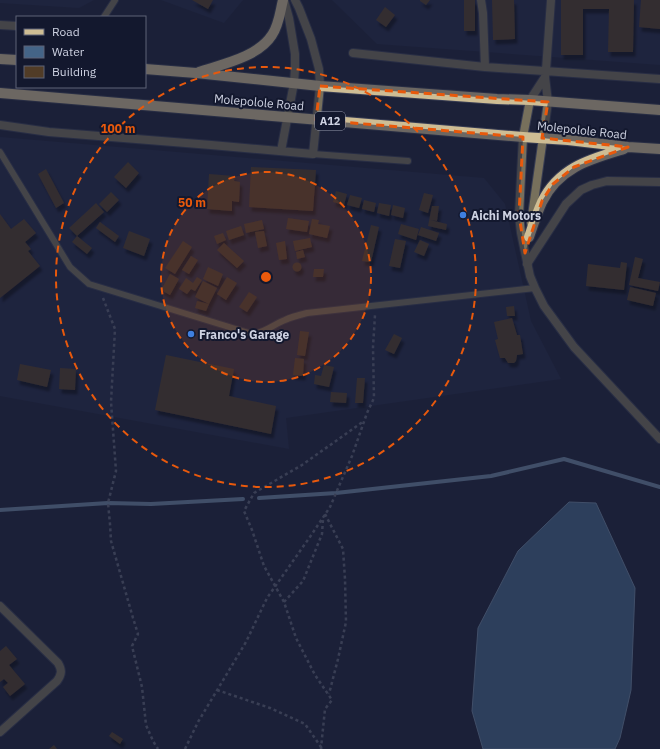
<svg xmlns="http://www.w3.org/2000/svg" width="660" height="749" viewBox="0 0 660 749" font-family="'IBM Plex Sans',sans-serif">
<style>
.built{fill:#222846}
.water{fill:#446487;stroke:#6d85a2}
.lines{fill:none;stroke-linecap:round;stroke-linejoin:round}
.stream{stroke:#6d85a2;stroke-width:4}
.building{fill:#513c27;filter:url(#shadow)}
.service-casing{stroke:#383d53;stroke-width:8}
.minor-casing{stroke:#383d53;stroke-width:10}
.tertiary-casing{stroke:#383d53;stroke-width:10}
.primary-casing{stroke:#383d53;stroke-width:12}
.path{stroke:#5e6377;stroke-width:2.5;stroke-dasharray:3 3;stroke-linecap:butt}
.service{stroke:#77705c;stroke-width:6}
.minor{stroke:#77705c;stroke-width:8}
.tertiary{stroke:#77705c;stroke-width:8}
.primary{stroke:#cebd94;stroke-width:10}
.marked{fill:none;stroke:#e8590c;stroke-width:3;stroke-dasharray:8 5;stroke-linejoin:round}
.ring{fill:none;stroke:#e8590c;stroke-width:2;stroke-dasharray:7 5}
.shop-dot{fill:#3f7fe0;stroke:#13182e;stroke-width:1.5}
.labels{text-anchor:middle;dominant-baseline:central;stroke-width:4;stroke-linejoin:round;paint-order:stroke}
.shield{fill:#13182e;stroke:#969aac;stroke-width:1}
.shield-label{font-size:11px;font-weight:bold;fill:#ced2e2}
.street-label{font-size:12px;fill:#ced2e2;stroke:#13182e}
.poi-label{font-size:12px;font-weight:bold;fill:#ced2e2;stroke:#13182e;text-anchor:start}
.centre{fill:#e8590c;stroke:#13182e;stroke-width:2}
.ring-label{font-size:12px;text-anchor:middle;font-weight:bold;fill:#e8590c;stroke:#13182e;stroke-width:4;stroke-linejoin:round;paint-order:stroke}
</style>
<defs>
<filter id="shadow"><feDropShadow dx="2.5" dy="4.5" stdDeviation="1" flood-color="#0009"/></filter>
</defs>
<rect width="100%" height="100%" fill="#1c2138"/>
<path class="built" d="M0,0H94L79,8L0,3Z
M161,0H243L224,23Z
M332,0H660V65L377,44Z
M0,137L484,178L505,204L531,321L561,379L286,418L289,449L0,396Z"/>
<path class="water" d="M569,502L596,503L635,588L631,690L620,738L615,749H483L472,711L478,628L518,551Z"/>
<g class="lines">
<path class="stream" d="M259,498L336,493L491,476L564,459L660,487
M0,510L108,503L151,504L243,499"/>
</g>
<path class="building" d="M192,0H213L208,9Z
M420,0H430L426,5L420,1Z
M464,0H475V31H464Z
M492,0H514L515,39L493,40Z
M561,0H634L633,52H608L609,9H583V55H561Z
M641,0H660V29L639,27Z
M385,7L395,15L386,27L376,20Z
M128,162L139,173L126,188L114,177Z
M251,167L316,170L313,211L249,207Z
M46,169L64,203L56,208L38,174Z
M209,174L235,176L234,181L240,182L239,202L232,201V211L207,209Z
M336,191L347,194L344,205L333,202Z
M111,192L119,200L107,212L99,204Z
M424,193L433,195L428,213L419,210Z
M350,195L362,198L359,208L347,205Z
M364,200L376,203L374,212L362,209Z
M96,203L104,212L77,236L69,228Z
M379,203L391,205L389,216L377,213Z
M393,205L405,208L403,218L391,215Z
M432,206H439L437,221L430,220L447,224L446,230L428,226Z
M0,214L11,229L24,219L36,233L25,242L31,249L28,251L40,266L0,298Z
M288,218L309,221L307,232L286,229Z
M312,219L319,220L318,224L330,226L327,238L309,234Z
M262,220L264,229L246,233L244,224Z
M100,222L119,236L115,242L96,228Z
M401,224L419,229L416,240L398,234Z
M371,225L379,227L371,262L362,261Z
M241,226L244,235L229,240L226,231Z
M421,227L439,233L436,241L418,235Z
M129,231L150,239L144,256L123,248Z
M264,231L267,246L258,248L255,232Z
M223,233L226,240L217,244L214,236Z
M77,236L92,248L87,254L72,242Z
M310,238L312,247L295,251L293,241Z
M395,239L406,241L400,268L389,266Z
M420,240L429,244L424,256L414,252Z
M183,241L192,247L175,274L165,268Z
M285,241L287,259L279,260L276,243Z
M224,243L244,261L237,268L217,250Z
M303,250L305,257L297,259L296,252Z
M191,256L198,260L189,274L182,270Z
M635,257L643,259L638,278L660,282L658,291L629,285Z
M621,262L627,263L624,290L586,286L588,264L620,268Z
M292.5 267a4.5 4.5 0 1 1 9 0a4.5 4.5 0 1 1-9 0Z
M208,267L223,274L218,286L203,279Z
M314,269H324L323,277H313Z
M170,274L179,279L170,295L161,290Z
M197,277L202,280L195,291L191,289L187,294L179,289L186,278L193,283Z
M227,277L237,283L226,300L217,294Z
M203,281L217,288L209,304L195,297Z
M630,287L656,293L653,306L627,300Z
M249,292L257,297L247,312L239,307Z
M197,301L209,304L206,311L195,308Z
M514,306L515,316H507L506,307Z
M512,318L517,335H520L523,354L517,355L516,361L514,363H508L505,358H500L495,340L498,339L494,322Z
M300,331L309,332L305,356L297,355Z
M394,334L402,338L394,354L385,350Z
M166,355L234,369L229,396L276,406L271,434L155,410Z
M295,358L304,359L303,376L293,375Z
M20,364L51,370L47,387L17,380Z
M324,365L334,367L329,387L314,384L315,375L321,376Z
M60,368L76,369L75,390L59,389Z
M357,378H365L363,403H355Z
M331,392L347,393L346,403L330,402Z
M6,646L17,659L9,665L25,684L10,696L3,687L8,683L4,679L0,682V651Z
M112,732L123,739L120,744L109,736Z
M54,745L57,749H49Z"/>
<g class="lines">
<defs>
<path id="service" d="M104,17L115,0
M0,152L70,267L89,284L252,334C265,333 274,324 285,320C291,317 299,315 307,313L535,288
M313,154L408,161"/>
<path id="minor" d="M481,0L483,13L485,67
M0,25L17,26
M353,53L485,67L660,79
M530,100L545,77
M548,102L545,77L546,70L551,0
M0,125L49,132L211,145L313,154L320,86L319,69L311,39L299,8L295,0
M281,151L294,83L295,69V54L289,18L284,0
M527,264L566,204L581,190L592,185L607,181L660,182
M0,606L58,663C62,670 62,674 57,681L0,732"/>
<path id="tertiary" d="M530,100L523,137L519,215L521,233L530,276L535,288L544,306L574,347L660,439
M531,223L548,102"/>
<path id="primary" d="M0,59L17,60
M145,69L196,73L320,86L497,99L530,100L660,110
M199,72C223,64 258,57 272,35C279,25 280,12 283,0
M0,93L523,137L568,140L628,147L660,149
M529,237C533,225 537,213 542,202C559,167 591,159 624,149"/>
</defs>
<use href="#service" class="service-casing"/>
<use href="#minor" class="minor-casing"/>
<use href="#tertiary" class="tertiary-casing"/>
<use href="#primary" class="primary-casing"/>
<path class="path" d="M103,298L115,329L111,402L116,471L108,503L110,524L111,541L133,618L138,634L132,646L142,687L146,725L153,741L158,749
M325,514L343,549L345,579L346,622L338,659L329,694
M284,602L303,581L322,534L323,519
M217,690L270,708L305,724L321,747
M185,749L198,722L246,642L267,598L312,534L330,507L352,456L367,413L374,398L373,347L375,315
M322,749L321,748L325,709L332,700L315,675L296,638L284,602L264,566L252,530L244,511L254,493L302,465L364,421"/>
<use href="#service" class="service"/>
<use href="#minor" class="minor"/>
<use href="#tertiary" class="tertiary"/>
<use href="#primary" class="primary"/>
</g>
<path d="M0 0H660V749H0ZM320,86L548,102L542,138L628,147L574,167L553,184L542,201L525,253L519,215L523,137L316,120Z" fill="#1c2138" fill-opacity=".55" fill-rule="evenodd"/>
<path class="marked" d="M320,86L548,102L542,138L628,147L574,167L553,184L542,201L525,253L519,215L523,137L316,120Z"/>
<circle cx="266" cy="277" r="105" fill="#e8590c" fill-opacity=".12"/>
<g class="ring">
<circle cx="266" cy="277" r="105"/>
<circle cx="266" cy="277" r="210"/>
</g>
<g class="shop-dot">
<circle cx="463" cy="215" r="4"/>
<circle cx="191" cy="334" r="4"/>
</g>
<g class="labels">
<rect class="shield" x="315" y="112" width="30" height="18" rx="3"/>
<g class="shield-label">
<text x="330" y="121">A12</text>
</g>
<g class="street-label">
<text transform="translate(259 102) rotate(5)">Molepolole Road</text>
<text transform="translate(582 130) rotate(6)">Molepolole Road</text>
</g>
<g class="poi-label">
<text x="471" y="215">Aichi Motors</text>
<text x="199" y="334">Franco's Garage</text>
</g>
</g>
<circle cx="266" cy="277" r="6" class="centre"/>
<g class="ring-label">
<text x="118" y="133">100 m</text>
<text x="192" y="207">50 m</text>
</g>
<rect x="16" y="16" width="130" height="72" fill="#13182e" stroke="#5e6276"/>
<rect x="24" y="29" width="20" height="6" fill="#cebd94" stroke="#5e6276"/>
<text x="52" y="36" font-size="12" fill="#ced2e2">Road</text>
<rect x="24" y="46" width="20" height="12" fill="#446487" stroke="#5e6276"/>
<text x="52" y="56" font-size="12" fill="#ced2e2">Water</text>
<rect x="24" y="66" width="20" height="12" fill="#513c27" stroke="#5e6276"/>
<text x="52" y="76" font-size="12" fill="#ced2e2">Building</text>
</svg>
